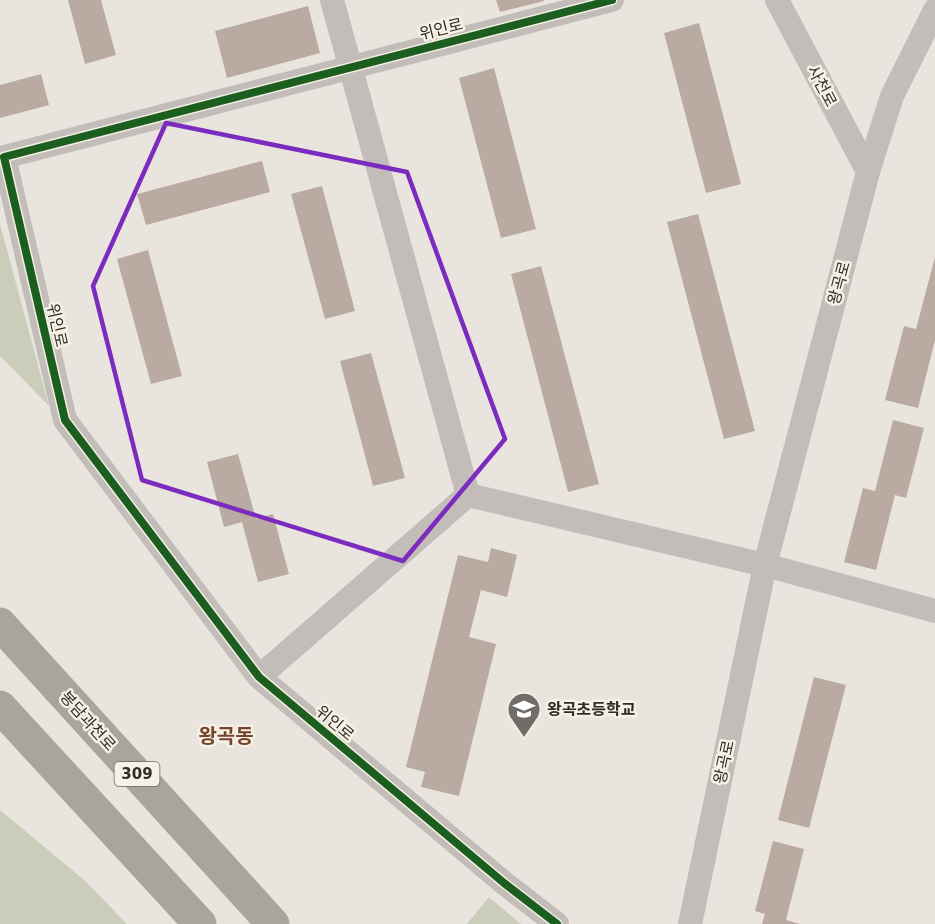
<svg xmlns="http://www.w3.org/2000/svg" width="935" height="924" viewBox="0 0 935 924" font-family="'DejaVu Sans','Noto Sans KR',sans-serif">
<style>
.green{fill:#c9cdba}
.building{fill:#baaba2}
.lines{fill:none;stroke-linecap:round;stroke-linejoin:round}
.minor{stroke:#c2bdb8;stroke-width:24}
.highway{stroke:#a8a49e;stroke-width:33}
.cycleway-casing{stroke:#f6f0e5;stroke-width:11}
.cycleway{stroke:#1b5e20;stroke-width:8}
.marked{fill:none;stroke:#7b2cbf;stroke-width:4.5;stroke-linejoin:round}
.labels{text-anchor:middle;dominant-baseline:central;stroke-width:5;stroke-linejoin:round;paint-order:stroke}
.shield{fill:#f6f0e5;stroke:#6c6660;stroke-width:1.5}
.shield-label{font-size:15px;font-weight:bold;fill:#312b27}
.street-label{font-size:16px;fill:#312b27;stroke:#f6f0e5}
.poi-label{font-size:16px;font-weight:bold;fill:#312b27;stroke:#f6f0e5;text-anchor:start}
.quarter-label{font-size:20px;font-weight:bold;fill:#75432b;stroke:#f6f0e5}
</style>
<rect width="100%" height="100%" fill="#e9e5de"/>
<path class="green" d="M0,224L49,406L0,356Z
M0,810L83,879L127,924H0Z
M489,897L521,924H467Z"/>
<path class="building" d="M68,0H101L116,55L85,64Z
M496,0H544V1L500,12Z
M308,6L320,53L227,78L215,31Z
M699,23L741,184L706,193L664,33Z
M494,68L536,229L501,238L459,78Z
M41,74L49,105L0,118V85Z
M262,161L270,192L146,225L137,194Z
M322,186L355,311L325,319L291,194Z
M698,214L755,431L724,439L667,222Z
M148,250L182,376L151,384L117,259Z
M935,257V340L918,408L885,400L904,326L916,329Z
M541,266L599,484L568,492L511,274Z
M371,353L405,478L373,486L340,361Z
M893,420L924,428L906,498L895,495L876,570L844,562L863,488L875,491Z
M238,454L256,519L273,514L289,574L258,582L242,522L224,527L207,462Z
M491,548L517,555L507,597L481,590L469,637L496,644L459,796L421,787L425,772L406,767L458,555L488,562Z
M814,677L846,685L809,828L778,820Z
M773,841L804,849L786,920L800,924H762L765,914L755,911Z"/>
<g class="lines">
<path class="minor" d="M332,0L468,495L765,565L935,611
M777,0L868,172
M259,677L468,495
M557,924L504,883L259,677L65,420L4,157L612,0
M690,924L765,565L868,172L892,96L935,10"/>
<path class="highway" d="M0,624L273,924
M0,707L200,924"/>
<defs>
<path id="cycleway" d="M557,924L504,883L259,677L65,420L4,157L612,0"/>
</defs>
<use href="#cycleway" class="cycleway-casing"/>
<use href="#cycleway" class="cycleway"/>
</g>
<path class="marked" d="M166,123L407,172L505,439L403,561L142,480L93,286Z"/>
<defs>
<symbol id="school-pin" viewBox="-11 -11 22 30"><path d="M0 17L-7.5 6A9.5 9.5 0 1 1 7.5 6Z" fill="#716c67" stroke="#f6f0e5"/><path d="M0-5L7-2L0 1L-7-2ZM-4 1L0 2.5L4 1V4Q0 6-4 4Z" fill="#fff"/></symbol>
</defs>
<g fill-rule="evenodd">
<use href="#school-pin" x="505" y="690" width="38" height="52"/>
</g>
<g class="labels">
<rect class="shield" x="114.5" y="762" width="45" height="24" rx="4.5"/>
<g class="shield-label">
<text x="137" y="774">309</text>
</g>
<g class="street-label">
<text transform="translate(441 29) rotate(-14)">위인로</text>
<text transform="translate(822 86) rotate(62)">사천로</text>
<text transform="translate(839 283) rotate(-75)">왕곡로</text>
<text transform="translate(57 325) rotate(77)">위인로</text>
<text transform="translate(88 721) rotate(48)">봉담과천로</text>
<text transform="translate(335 723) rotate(40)">위인로</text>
<text transform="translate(724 762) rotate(-78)">왕곡로</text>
</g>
<g class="poi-label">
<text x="547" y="709">왕곡초등학교</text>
</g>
<g class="quarter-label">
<text x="226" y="736">왕곡동</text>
</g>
</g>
</svg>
